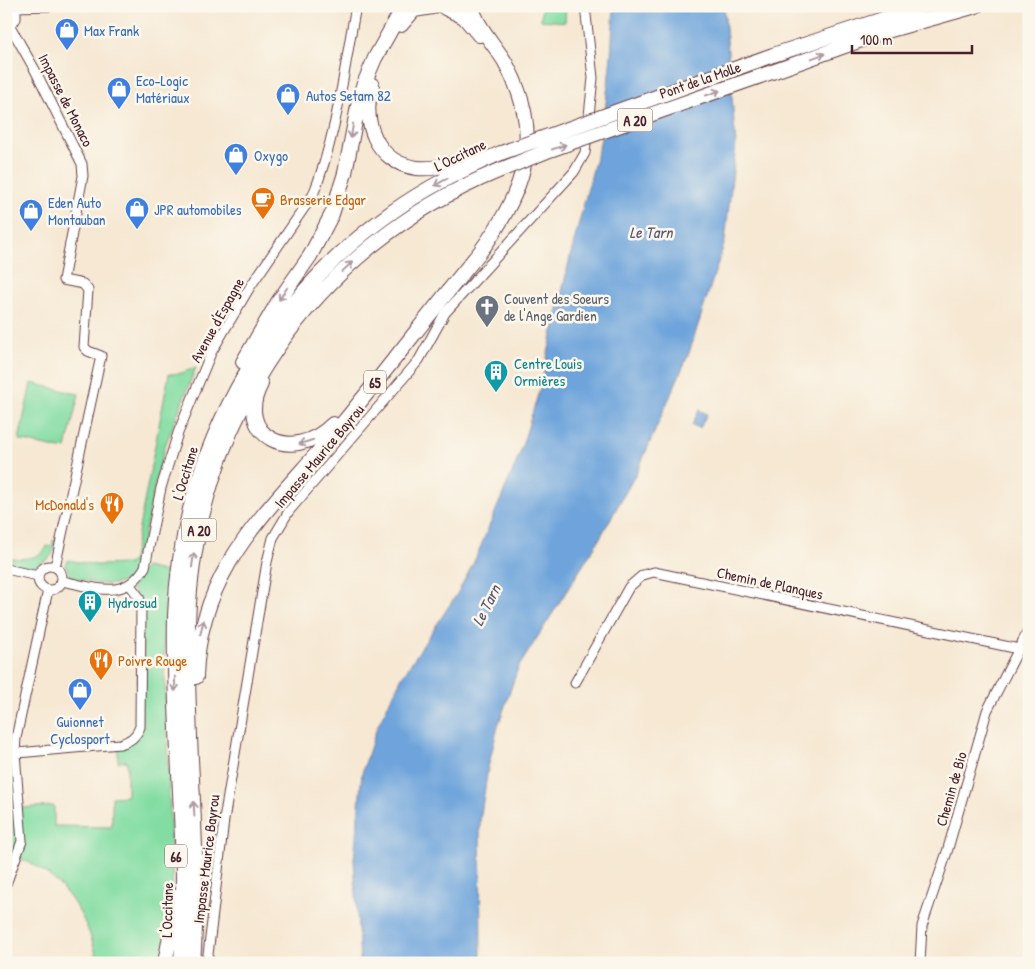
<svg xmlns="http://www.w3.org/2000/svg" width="1035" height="969" viewBox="0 0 1035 969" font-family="'Patrick Hand',sans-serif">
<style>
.green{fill:#83dda3;stroke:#667e67}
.water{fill:#6ea4db;stroke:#5c6283}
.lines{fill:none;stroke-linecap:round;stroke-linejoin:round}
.minor-casing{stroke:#643d44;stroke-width:11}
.highway-casing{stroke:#643d44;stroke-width:16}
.minor{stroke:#fff;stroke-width:9}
.highway{stroke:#fff;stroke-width:14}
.highway-bridge-casing{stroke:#643d44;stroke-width:16;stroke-linecap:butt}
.highway-bridge{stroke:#fff;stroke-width:14}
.oneway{stroke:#ae9aa0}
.labels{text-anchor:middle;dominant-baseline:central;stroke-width:5;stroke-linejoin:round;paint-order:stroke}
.shield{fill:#fbf7ec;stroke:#7f6065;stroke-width:1}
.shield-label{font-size:14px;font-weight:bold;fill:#4a1f2b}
.shop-label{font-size:15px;fill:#366cbe;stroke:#fbf7ec;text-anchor:start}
.street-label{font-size:15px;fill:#4a1f2b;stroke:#fbf7ec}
.food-label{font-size:15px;fill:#c56008;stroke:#fbf7ec;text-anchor:start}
.worship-label{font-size:15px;fill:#5b616d;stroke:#fbf7ec;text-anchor:start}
.culture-label{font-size:15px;fill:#0d838f;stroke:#fbf7ec;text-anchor:start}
.water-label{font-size:16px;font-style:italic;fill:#585471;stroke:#fbf7ec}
</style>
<rect width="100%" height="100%" fill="#fbf7ec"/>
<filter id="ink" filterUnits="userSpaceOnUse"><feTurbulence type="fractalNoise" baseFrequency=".02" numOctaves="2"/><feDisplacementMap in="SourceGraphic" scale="10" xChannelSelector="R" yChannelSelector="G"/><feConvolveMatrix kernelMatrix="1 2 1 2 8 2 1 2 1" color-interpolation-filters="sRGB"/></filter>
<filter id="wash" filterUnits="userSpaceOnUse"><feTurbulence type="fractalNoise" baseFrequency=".0096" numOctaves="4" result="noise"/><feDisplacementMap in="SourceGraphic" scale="20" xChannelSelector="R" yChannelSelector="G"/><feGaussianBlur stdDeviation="1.12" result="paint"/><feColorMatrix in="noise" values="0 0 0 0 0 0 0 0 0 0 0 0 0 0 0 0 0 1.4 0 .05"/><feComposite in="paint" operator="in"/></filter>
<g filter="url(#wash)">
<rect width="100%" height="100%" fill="#f6e8d3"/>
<path class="green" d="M542,6H566L565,22L541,20Z
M196,367L165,446L154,488L137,570C123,593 95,582 73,578L65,566L68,560L96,565L129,564L133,559L169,374L182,373Z
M31,383L79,394L66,448L60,449L19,440Z
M53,540L56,541C52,563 48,556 33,568L6,563V557C19,560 41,560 47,546L52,547Z
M145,567L167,572L164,659L175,945L173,963H98C88,913 58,867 6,854V754L15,753L19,808L54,806V826L112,827V797L127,796V761L118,762V749L136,735L141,605L130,585Z"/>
<path class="water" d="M614,6H724L736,144L725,241L689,353L637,472L597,543L518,668L498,726L488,768L480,821L481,963H360L354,859L362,773L377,727L402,677L457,594L474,562L519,456L540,388L570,257L603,131L611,56Z
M699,410L707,414L700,428L692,425Z"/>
</g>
<g filter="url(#ink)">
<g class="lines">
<defs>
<path id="minor" d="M16,7L51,6
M10,26L35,70L82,164L83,176L63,280L83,284L88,290L84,347L88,351L101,356L55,567
M6,27L16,19V6
M38 578a12 12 0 1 1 24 0a12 12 0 1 1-24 0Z
M6,569L38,576
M62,581C95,587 124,602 145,567L161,488L178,433L211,353L250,287L313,195C337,135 344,69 356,6
M575,683L629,587L643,575L654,572L1019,649
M6,754L120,744C130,741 136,737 140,727L141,605L139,597L130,585
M6,884L22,841L15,753L16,738L48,590
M207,963L224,820L267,562L273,538L289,511L419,360L445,313L574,172L585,153L593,78L585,6
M920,963L922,926L947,852L987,711L1029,629"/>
<path id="highway" d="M445,8L464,17L479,35
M401,25L414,10L432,7
M773,55L923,6
M772,72L887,31L976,6
M372,85C361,121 376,163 417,168C437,170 459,162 477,155
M243,362L278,302L310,256L332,214L345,173L361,91L375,58L404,6
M261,384C234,435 291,466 333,424
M196,677C199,563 276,505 342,424C389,367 433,309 480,252C526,190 545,134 505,62C495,45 476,26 472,6
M165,963L173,920L175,897
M181,963C189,847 172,732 175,616C180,458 263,303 392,212C426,188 463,169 501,153
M193,963C202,850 185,738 188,625C193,424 311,248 498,171"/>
</defs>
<use href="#minor" class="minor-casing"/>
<use href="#highway" class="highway-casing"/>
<use href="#minor" class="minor"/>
<use href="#highway" class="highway"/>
<defs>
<path id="highway-bridge" d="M501,153L773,55
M498,171L547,151L772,72"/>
</defs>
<use href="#highway-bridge" class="highway-bridge-casing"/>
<use href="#highway-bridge" class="highway-bridge"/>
</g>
<defs><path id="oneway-shaft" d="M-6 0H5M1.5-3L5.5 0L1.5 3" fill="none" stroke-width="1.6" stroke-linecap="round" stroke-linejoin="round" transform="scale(1.25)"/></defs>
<g class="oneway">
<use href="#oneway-shaft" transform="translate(818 56) rotate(-20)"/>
<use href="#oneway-shaft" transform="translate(713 93) rotate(-19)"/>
<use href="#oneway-shaft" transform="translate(352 131) rotate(99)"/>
<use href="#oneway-shaft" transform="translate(559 147) rotate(-19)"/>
<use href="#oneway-shaft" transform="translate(441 182) rotate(151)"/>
<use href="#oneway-shaft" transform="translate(347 267) rotate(-43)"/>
<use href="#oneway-shaft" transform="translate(283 294) rotate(124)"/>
<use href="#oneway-shaft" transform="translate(306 442) rotate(162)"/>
<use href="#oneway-shaft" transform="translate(193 560) rotate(-82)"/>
<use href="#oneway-shaft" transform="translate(202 627) rotate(-77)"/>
<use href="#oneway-shaft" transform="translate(175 684) rotate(89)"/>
<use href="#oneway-shaft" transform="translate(194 809) rotate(-93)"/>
</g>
</g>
<defs>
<symbol id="shop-pin" viewBox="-11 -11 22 30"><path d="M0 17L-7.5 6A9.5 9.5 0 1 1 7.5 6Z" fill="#3f7fe0" stroke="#fbf7ec"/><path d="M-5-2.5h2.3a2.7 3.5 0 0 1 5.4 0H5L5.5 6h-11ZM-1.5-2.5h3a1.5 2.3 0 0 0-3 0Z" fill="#fff"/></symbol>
<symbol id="cafe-pin" viewBox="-11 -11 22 30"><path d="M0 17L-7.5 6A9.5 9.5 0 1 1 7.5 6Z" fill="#e8710a" stroke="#fbf7ec"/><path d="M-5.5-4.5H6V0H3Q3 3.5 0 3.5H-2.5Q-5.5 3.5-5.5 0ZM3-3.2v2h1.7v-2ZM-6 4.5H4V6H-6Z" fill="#fff"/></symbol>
<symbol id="church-pin" viewBox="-11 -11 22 30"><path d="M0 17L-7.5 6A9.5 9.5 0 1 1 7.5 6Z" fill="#6b7280" stroke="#fbf7ec"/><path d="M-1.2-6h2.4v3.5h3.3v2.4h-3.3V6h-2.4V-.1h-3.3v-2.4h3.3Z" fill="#fff"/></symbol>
<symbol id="building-pin" viewBox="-11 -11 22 30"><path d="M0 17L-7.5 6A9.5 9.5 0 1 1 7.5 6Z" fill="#0f9aa8" stroke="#fbf7ec"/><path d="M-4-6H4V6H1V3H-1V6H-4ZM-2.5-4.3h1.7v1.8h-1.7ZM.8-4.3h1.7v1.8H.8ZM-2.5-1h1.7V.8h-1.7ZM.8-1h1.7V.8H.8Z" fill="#fff"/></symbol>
<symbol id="restaurant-pin" viewBox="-11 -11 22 30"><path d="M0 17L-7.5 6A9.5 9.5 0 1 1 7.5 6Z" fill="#e8710a" stroke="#fbf7ec"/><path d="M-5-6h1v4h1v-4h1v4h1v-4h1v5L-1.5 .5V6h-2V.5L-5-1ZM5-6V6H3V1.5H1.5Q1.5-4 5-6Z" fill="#fff"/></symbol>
</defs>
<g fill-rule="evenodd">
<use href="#shop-pin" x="53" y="16" width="28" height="38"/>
<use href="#shop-pin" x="105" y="75" width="28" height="38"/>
<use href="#shop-pin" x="274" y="81" width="28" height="38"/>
<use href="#shop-pin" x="222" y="141" width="28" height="38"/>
<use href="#cafe-pin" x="249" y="185" width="28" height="38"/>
<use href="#shop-pin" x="123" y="195" width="28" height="38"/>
<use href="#shop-pin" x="17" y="197" width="28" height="38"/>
<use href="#church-pin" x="473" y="293" width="28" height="38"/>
<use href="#building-pin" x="482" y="358" width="28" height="38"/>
<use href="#restaurant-pin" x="98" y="490" width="28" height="38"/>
<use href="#building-pin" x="76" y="588" width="28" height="38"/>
<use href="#restaurant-pin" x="87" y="646" width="28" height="38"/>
<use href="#shop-pin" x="66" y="676" width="28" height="38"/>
</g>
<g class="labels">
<g class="shield">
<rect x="617.5" y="108.5" width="35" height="23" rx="4"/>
<rect x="364" y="370.5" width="22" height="23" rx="4"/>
<rect x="181.5" y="518.5" width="35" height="23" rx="4"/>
<rect x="165" y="844.5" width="22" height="23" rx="4"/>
</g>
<g class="shield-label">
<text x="635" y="120">A 20</text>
<text x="375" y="382">65</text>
<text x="199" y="530">A 20</text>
<text x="176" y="856">66</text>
</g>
<g class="shop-label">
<text x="84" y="30">Max Frank</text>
<text x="136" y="80">Eco-Logic<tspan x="136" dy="17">Matériaux</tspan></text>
<text x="306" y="95">Autos Setam 82</text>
<text x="254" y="155">Oxygo</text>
<text x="48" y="202">Eden Auto<tspan x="48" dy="17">Montauban</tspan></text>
<text x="154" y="209">JPR automobiles</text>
<text x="80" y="721" text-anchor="middle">Guionnet<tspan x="80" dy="17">Cyclosport</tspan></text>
</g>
<g class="street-label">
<text transform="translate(700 80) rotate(-19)">Pont de la Molle</text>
<text transform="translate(66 100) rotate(63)">Impasse de Monaco</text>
<text transform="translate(460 155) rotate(-26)">L'Occitane</text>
<text transform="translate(217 320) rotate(-61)">Avenue d'Espagne</text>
<text transform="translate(319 456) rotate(-50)">Impasse Maurice Bayrou</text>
<text transform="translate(185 473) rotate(-73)">L'Occitane</text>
<text transform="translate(770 583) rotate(12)">Chemin de Planques</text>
<text transform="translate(951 789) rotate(-74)">Chemin de Bio</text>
<text transform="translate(206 859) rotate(-83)">Impasse Maurice Bayrou</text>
<text transform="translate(167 910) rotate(-89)">L'Occitane</text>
</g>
<g class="food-label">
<text x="280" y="199">Brasserie Edgar</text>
<text x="94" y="504" text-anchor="end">McDonald's</text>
<text x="118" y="660">Poivre Rouge</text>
</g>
<g class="worship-label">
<text x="504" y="298">Couvent des Soeurs<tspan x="504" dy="17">de l'Ange Gardien</tspan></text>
</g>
<g class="culture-label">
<text x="514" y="363">Centre Louis<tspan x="514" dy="17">Ormières</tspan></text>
<text x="108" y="602">Hydrosud</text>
</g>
<g class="water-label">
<text x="651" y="232">Le Tarn</text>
<text transform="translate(486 605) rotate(-63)">Le Tarn</text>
</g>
</g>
<rect width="1035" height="969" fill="none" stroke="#fbf7ec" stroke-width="25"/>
<path d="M852 45v8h120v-8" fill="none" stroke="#4a1f2b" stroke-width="2.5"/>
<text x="860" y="45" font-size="15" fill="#4a1f2b" stroke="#fbf7ec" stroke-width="4" paint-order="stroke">100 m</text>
</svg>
